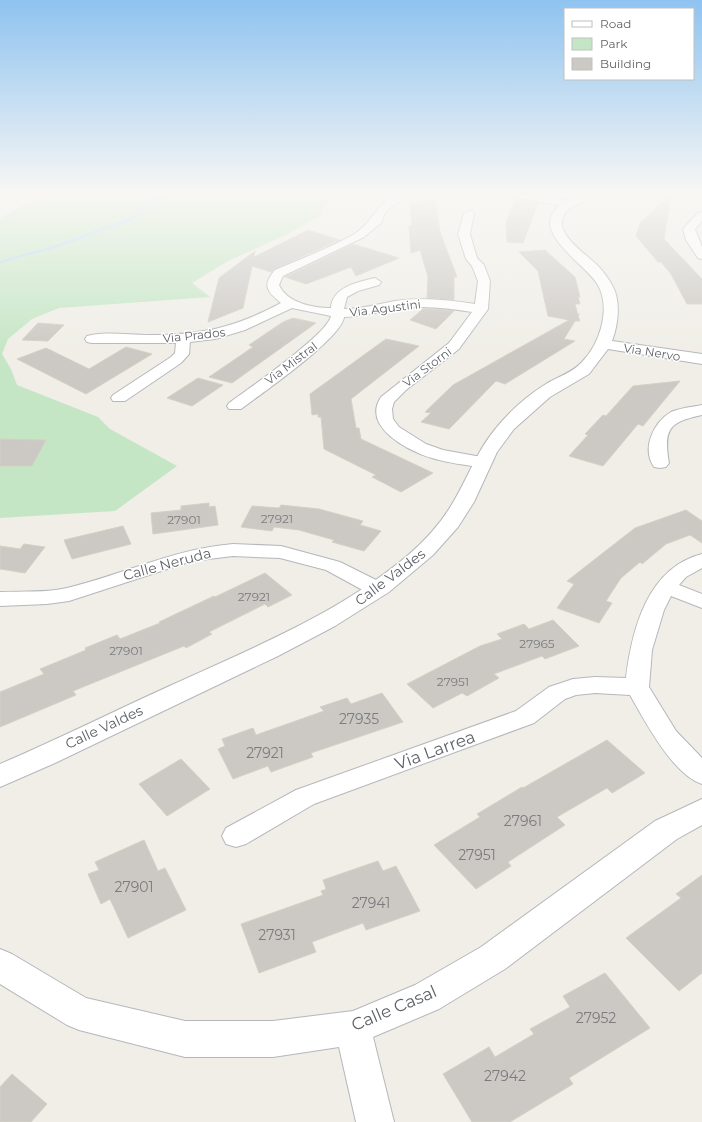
<svg xmlns="http://www.w3.org/2000/svg" width="702" height="1122" viewBox="0 0 702 1122" font-family="Montserrat,sans-serif">
<style>
.green{fill:#c5e6c5}
.lines{fill:none;stroke-linecap:round;stroke-linejoin:round}
.stream{fill:#abd9fc;fill-rule:evenodd}
.building{fill:#ccc9c4;stroke:#d5d0c5}
.minor-casing{stroke:#b4b7bb;stroke-width:2}
.tertiary-casing{stroke:#b4b7bb;stroke-width:2}
.minor{fill:#fff;fill-rule:evenodd}
.tertiary{fill:#fff;fill-rule:evenodd}
.labels{text-anchor:middle;dominant-baseline:central;stroke-width:3;stroke-linejoin:round;paint-order:stroke}
.far-street-label{font-size:12px;fill:#5e6267;stroke:#fff}
.number-label{font-size:12px;fill:#7a7c7e}
.street-label{font-size:14px;fill:#5e6267;stroke:#fff}
.near-number-label{font-size:14px;fill:#7a7c7e}
.near-street-label{font-size:17px;fill:#5e6267;stroke:#fff}
</style>
<rect width="100%" height="100%" fill="#f0eee7"/>
<path class="green" d="M59,195H338L327,203L320,216L288,234L228,261L192,283L210,297L59,308L32,319L8,339L2,354L11,369L17,385L98,417L110,429L177,466L115,511L0,518V219L20,207Z"/>
<g class="lines">
<path class="stream" d="M162,195H167L132,220L61,246L0,263V261L59,244L130,218Z"/>
</g>
<path class="building" d="M671,195L664,239L702,279V304H687L671,274L661,262H658L636,236L640,223Z
M516,198L538,203L523,243L507,242L506,223Z
M435,199L440,232L457,277H454V300L427,298L428,277L420,250L411,253L409,226H412L410,203Z
M308,230L340,240L274,269L271,272L252,266L243,308L208,322L219,278L255,251L254,257Z
M353,244L399,258L356,276L351,267L306,284L285,277Z
M545,250L575,277L580,297H578L580,304H575L578,315L580,314L578,316L580,321H575L564,339L575,341L505,384L496,381L449,429L421,422L431,413L425,412L453,385L569,320L548,316L538,271L519,252Z
M423,309H434L454,311L436,329L410,320Z
M293,318L316,323L232,383L209,377L253,347L249,345L283,322Z
M38,323L64,325L48,341L22,340Z
M386,339L419,346L351,399L356,428H359L361,439L433,473L401,492L372,477L376,475L324,449L321,417H318V414L312,415L310,394Z
M126,347L152,354L86,394L17,359L46,348L89,369Z
M198,378L223,385L192,406L167,398Z
M680,381L643,426L638,424L603,466L569,456L588,435L585,434L603,415L606,416L633,386Z
M0,439L46,440L32,466H0Z
M209,503V507L215,506L218,525L153,534L151,513L181,510V506Z
M281,505L319,509L363,521L360,525L381,531L364,551L332,542L334,540L299,530L274,527L272,531L241,527L252,506L279,508Z
M686,510L702,521V543L690,535L666,544L642,564L640,562L621,578L606,601L612,603L599,623L557,608L574,584L567,581L635,528Z
M123,526L131,544L72,559L64,540Z
M24,544L45,547L25,573L0,569V546L20,549Z
M265,573L292,595L268,607L265,604L209,632L212,634L186,648L184,646L73,691L76,695L0,727V692L44,674L40,669L86,650L85,648L117,635L120,639L160,623L159,622L214,596L215,597Z
M553,620L579,646L545,659L542,656L494,674L499,678L467,696L462,693L433,708L407,684L480,646L502,639L497,634L524,624L529,629Z
M382,693L403,722L311,753L313,757L271,772L268,766L233,779L218,749L225,746L222,739L253,728L256,735L324,711L320,707L347,698L351,704Z
M607,740L645,773L612,793L607,788L557,817L565,825L508,862L511,866L476,889L434,845L480,817L477,814L522,787L523,788Z
M181,759L210,789L167,816L139,784Z
M144,840L158,871L165,868L186,910L128,938L110,899L101,904L88,874L99,870L95,862Z
M378,861L383,871L396,866L420,911L366,930L363,923L312,942L316,952L259,973L241,924L323,895L321,891L326,889L323,880Z
M702,875V973L679,991L626,938L681,898L676,894Z
M605,973L650,1028L569,1078L573,1084L510,1122H472L443,1074L489,1047L495,1057L534,1034L530,1029L570,1007L563,996Z
M12,1074L47,1104L31,1122H0V1087Z"/>
<g class="lines">
<defs>
<path id="minor" d="M395,195H410L391,207L385,213L381,223L364,237L283,276L279,285C287,303 313,308 331,308C332,287 358,282 375,278L381,282L379,285L358,291L347,297L344,309C362,309 378,304 395,301C422,297 449,300 475,304L478,281L472,266L466,259L458,234L464,214L469,211L473,212L474,214L470,234L477,258L484,265L490,281L488,309L459,349L406,390L394,402L392,409L393,419L399,427L426,444L443,450L487,458L490,462L487,466L481,467C465,465 448,463 432,458C409,451 361,427 381,397L449,343L472,312C447,308 421,305 396,309C378,312 362,317 344,317C342,338 261,394 241,409H229L227,406L229,403C248,389 328,334 331,316L292,308L245,330L215,339L190,342L189,354L181,363L125,401H113L111,398L113,395L171,357L175,353L176,343H92L87,342L85,339L87,336C106,331 129,335 149,335C201,335 234,328 281,303C268,292 261,286 275,270C300,259 333,247 356,233C372,222 377,204 395,195Z
M515,195H537L571,202L572,204L567,207L520,198Z
M702,212V221L695,229L702,247V259L698,258L686,240L683,229L698,213Z
M702,405V415C669,422 663,429 669,463L666,467L660,468L654,467C641,448 654,422 671,412C680,408 692,407 702,405Z
M233,544L281,546L340,562L384,584L387,589L384,594L377,595L370,594L326,570L280,558L233,556L192,561L69,601L47,604L0,606V592C22,591 46,593 67,588C125,574 173,549 233,544Z
M702,554V568L686,577L679,585L702,594V608L671,596L664,610L652,650L649,687L676,731L702,758V784C673,775 645,721 630,695L595,693L576,695L565,699L534,723L314,804L246,844L236,847L226,844L222,836L226,828L296,790L516,711L549,687L573,679L595,677L626,678C632,630 647,568 702,554Z"/>
<path id="tertiary" d="M578,195H593C586,204 571,203 564,215C553,233 586,254 597,265C603,271 609,279 613,287C621,302 618,325 612,341L702,354V364L608,349L589,374L550,397L514,429L497,452L474,502L458,527L433,555L389,592L335,626L278,656L55,763L0,787V764C59,739 116,710 174,684C255,647 339,613 407,556C426,540 443,521 455,499C469,475 478,449 497,427C511,410 528,395 546,384C559,376 572,373 582,362C600,344 611,309 598,285C585,263 530,233 558,207C564,201 570,198 578,195Z
M702,799V825L677,839L505,969L439,1009L373,1037L394,1122H356L339,1047L273,1057H185L79,1030L67,1025L0,984V949L12,954L86,998L185,1021H273L353,1011L415,985L481,947L655,821Z"/>
</defs>
<use href="#minor" class="minor-casing"/>
<use href="#tertiary" class="tertiary-casing"/>
<use href="#minor" class="minor"/>
<use href="#tertiary" class="tertiary"/>
</g>
<linearGradient id="sky" x2="0" y2="1"><stop stop-color="#8fc3f0"/><stop offset="0.55" stop-color="#f8f7f4"/><stop offset="1" stop-color="#f8f7f4" stop-opacity="0"/></linearGradient>
<rect width="702" height="352" fill="url(#sky)"/>
<g class="labels">
<g class="far-street-label">
<text transform="translate(385 308) rotate(-7)">Via Agustini</text>
<text transform="translate(194 335) rotate(-6)">Via Prados</text>
<text transform="translate(652 352) rotate(9)">Via Nervo</text>
<text transform="translate(291 363) rotate(-37)">Via Mistral</text>
<text transform="translate(427 367) rotate(-37)">Via Storni</text>
</g>
<g class="number-label">
<text x="277" y="518">27921</text>
<text x="184" y="519">27901</text>
<text x="254" y="596">27921</text>
<text x="537" y="643">27965</text>
<text x="126" y="650">27901</text>
<text x="453" y="681">27951</text>
</g>
<g class="street-label">
<text transform="translate(167 564) rotate(-15)">Calle Neruda</text>
<text transform="translate(390 577) rotate(-37)">Calle Valdes</text>
<text transform="translate(104 727) rotate(-25)">Calle Valdes</text>
</g>
<g class="near-number-label">
<text x="359" y="719">27935</text>
<text x="265" y="753">27921</text>
<text x="523" y="821">27961</text>
<text x="477" y="855">27951</text>
<text x="134" y="887">27901</text>
<text x="371" y="903">27941</text>
<text x="277" y="935">27931</text>
<text x="596" y="1018">27952</text>
<text x="505" y="1076">27942</text>
</g>
<g class="near-street-label">
<text transform="translate(435 750) rotate(-20)">Via Larrea</text>
<text transform="translate(394 1008) rotate(-23)">Calle Casal</text>
</g>
</g>
<rect x="564" y="8" width="130" height="72" fill="#ffffff" stroke="#bfc0c2"/>
<rect x="572" y="21" width="20" height="6" fill="#ffffff" stroke="#bfc0c2"/>
<text x="600" y="28" font-size="12" fill="#5e6267">Road</text>
<rect x="572" y="38" width="20" height="12" fill="#c5e6c5" stroke="#bfc0c2"/>
<text x="600" y="48" font-size="12" fill="#5e6267">Park</text>
<rect x="572" y="58" width="20" height="12" fill="#ccc9c4" stroke="#bfc0c2"/>
<text x="600" y="68" font-size="12" fill="#5e6267">Building</text>
</svg>
